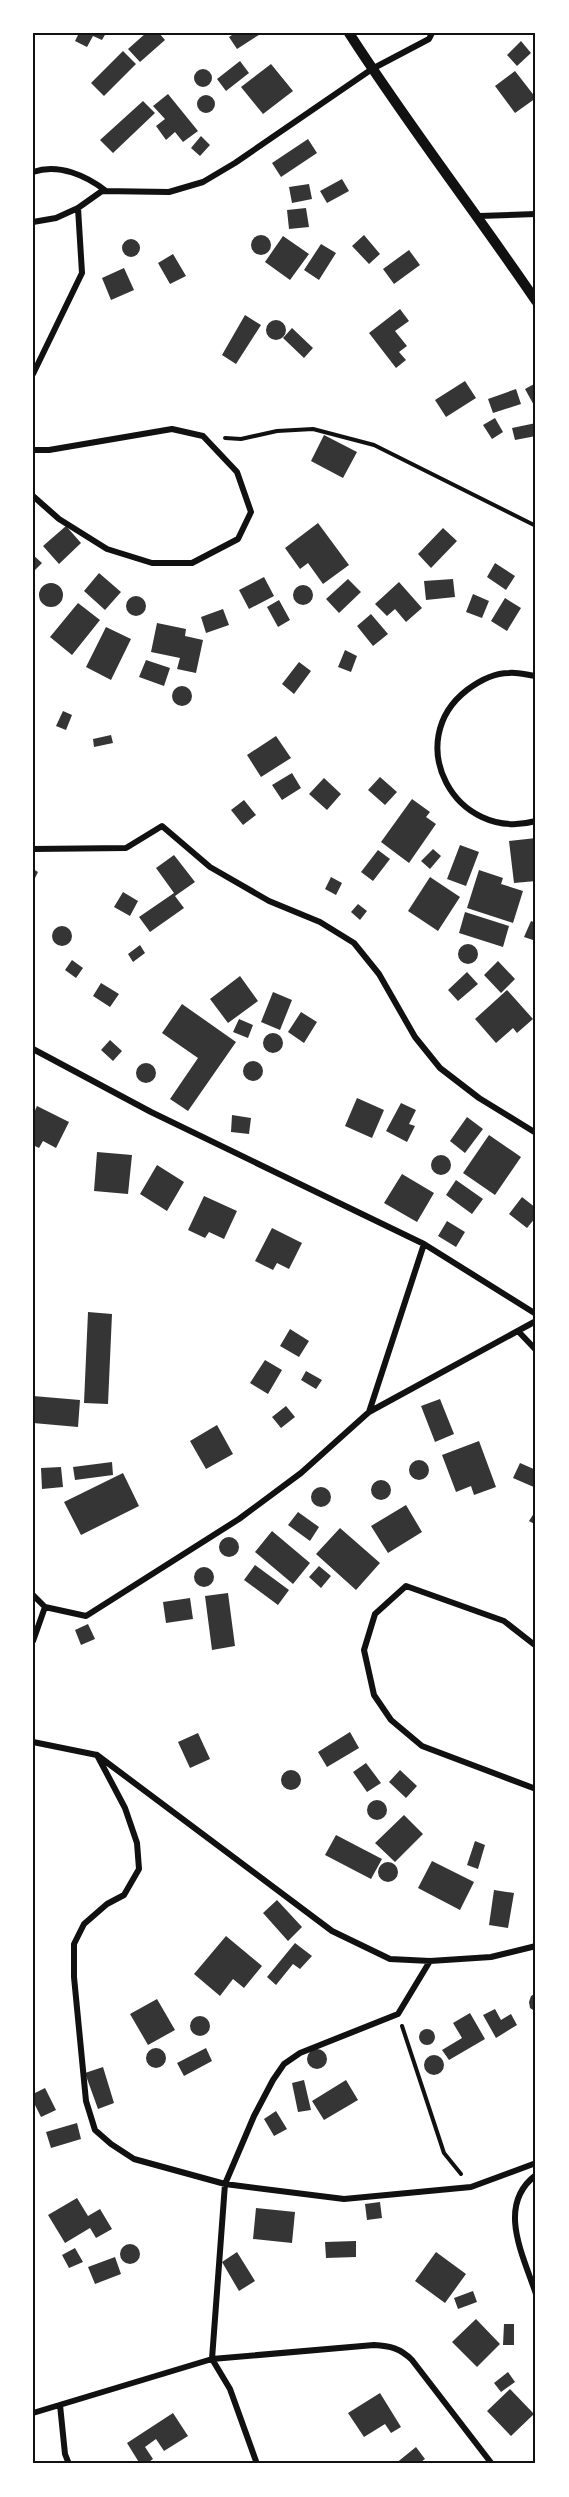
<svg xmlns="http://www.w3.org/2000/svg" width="569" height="2497" viewBox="0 0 569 2497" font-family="Arial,sans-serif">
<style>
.building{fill:#353535}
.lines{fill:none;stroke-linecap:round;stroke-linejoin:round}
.path{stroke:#111;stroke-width:4}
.minor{stroke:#111;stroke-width:6}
.tertiary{stroke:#111;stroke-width:10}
.neatline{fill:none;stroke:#111;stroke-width:2}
</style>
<rect width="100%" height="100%" fill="#fff"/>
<path class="building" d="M79,33H106L102,40L93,36L87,47L75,41Z
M146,33H159L165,40L140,62L128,49Z
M235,33H262L237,49L229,37Z
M521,41L531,53L517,66L507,55Z
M123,51L136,64L104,96L91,83Z
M240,61L249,73L226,91L217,79Z
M271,64L293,91L263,114L241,87Z
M194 78a9 9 0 1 1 18 0a9 9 0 1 1-18 0Z
M515,71L536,98L515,113L495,86Z
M168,94L198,131L183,142L175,132L166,140L156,126L165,119L153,106Z
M197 104a9 9 0 1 1 18 0a9 9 0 1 1-18 0Z
M143,101L155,113L113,153L100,140Z
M201,136L210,145L200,156L191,148Z
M308,139L317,153L281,177L272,163Z
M342,179L349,191L327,203L320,191Z
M309,184L312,199L292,203L289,187Z
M306,208L309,227L289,229L287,210Z
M364,235L380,254L369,264L352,246Z
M251 245a10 10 0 1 1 20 0a10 10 0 1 1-20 0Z
M283,236L309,254L290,280L265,262Z
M122 248a9 9 0 1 1 18 0a9 9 0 1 1-18 0Z
M321,244L336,253L319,280L304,270Z
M409,250L420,265L394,284L383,269Z
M173,254L186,276L170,284L158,263Z
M124,268L134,290L111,300L102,278Z
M400,309L409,321L395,331L407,346L399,352L406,360L396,368L369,333Z
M245,315L261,325L236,364L222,355Z
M266 330a10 10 0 1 1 20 0a10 10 0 1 1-20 0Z
M292,328L313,348L304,358L283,338Z
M465,381L476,398L446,417L435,400Z
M536,383V409L525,389Z
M516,389L521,404L493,413L488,399Z
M495,418L503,432L492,439L483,425Z
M536,423V436L515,440L512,428Z
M324,435L357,452L343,478L311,461Z
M318,523L349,565L323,584L308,563L300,569L285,548Z
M66,526L81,543L59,564L43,546Z
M443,528L457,541L431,568L418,554Z
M33,555L42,563L33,572Z
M495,563L515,576L506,590L487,577Z
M99,573L121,592L105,610L84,591Z
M264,577L274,596L249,609L239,590Z
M348,579L361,592L339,613L326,599Z
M453,579L455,597L426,600L424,581Z
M399,582L422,608L406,622L395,609L387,616L375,604Z
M39 595a12 12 0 1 1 24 0a12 12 0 1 1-24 0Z
M293 595a10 10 0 1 1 20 0a10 10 0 1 1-20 0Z
M473,594L489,601L482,618L466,612Z
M126 606a10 10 0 1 1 20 0a10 10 0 1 1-20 0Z
M505,598L521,608L507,631L491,621Z
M279,600L290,620L278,627L267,607Z
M78,603L100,620L72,655L50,637Z
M223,609L229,625L206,633L201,617Z
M371,614L388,634L373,646L357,626Z
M157,623L186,629L185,636L203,640L196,673L177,669L180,658L151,652Z
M106,627L131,639L111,680L86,667Z
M345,650L357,656L351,672L338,667Z
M146,660L170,668L164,686L139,677Z
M299,662L311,671L294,694L282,684Z
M172 696a10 10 0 1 1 20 0a10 10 0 1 1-20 0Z
M63,711L72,715L66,730L56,726Z
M111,735L113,743L94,747L93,739Z
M276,736L291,758L261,777L247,755Z
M292,773L301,788L282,800L272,785Z
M380,777L397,792L385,805L368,790Z
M324,778L341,794L327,810L309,794Z
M412,799L430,812L426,817L436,824L409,863L381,842Z
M244,800L256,815L243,825L231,810Z
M536,838V881L514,883L509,841Z
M460,845L479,852L466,886L447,879Z
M433,849L441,856L430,869L421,861Z
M378,850L390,859L373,881L361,872Z
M174,855L195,882L175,896L184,908L150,932L139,917L174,893L156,868Z
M33,869L38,872L33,882Z
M479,870L503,878L501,884L523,891L513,923L467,908Z
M331,877L342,883L336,895L325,889Z
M430,877L460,897L438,931L408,911Z
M123,892L138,901L130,916L114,907Z
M358,904L367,911L360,920L351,912Z
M465,912L509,926L503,947L459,933Z
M531,921L536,923V941L524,937Z
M52 936a10 10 0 1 1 20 0a10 10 0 1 1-20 0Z
M458 954a10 10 0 1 1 20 0a10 10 0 1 1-20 0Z
M140,945L145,953L133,962L128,954Z
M72,960L83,968L76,978L65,970Z
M498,961L515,979L501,993L484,975Z
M467,972L478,984L458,1001L448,990Z
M240,976L258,1001L228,1023L210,999Z
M101,983L119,994L110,1007L93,996Z
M507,990L533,1019L517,1033L513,1028L496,1043L475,1019Z
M273,992L292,1000L280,1030L261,1022Z
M182,1004L236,1042L188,1111L170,1099L198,1058L162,1033Z
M301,1012L317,1022L304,1043L288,1032Z
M239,1019L253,1025L248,1038L233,1032Z
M263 1043a10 10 0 1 1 20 0a10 10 0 1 1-20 0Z
M110,1040L122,1051L113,1061L101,1050Z
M243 1071a10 10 0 1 1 20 0a10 10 0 1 1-20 0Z
M136 1073a10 10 0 1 1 20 0a10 10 0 1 1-20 0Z
M357,1098L384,1110L372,1138L345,1126Z
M401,1103L416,1110L409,1124L415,1126L407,1142L386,1131Z
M37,1106L69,1122L56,1148L43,1141L39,1148L33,1145V1115Z
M232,1115L251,1118L249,1134L231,1132Z
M467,1117L483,1129L465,1153L450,1141Z
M489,1135L521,1157L495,1195L463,1173Z
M97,1152L132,1155L128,1194L94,1191Z
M431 1165a10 10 0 1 1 20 0a10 10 0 1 1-20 0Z
M157,1165L184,1182L167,1211L140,1194Z
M402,1174L434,1193L417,1222L384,1203Z
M456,1180L483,1199L472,1214L446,1195Z
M204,1196L237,1211L224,1239L209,1232L205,1238L188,1230Z
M522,1197L536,1208V1217L527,1228L509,1214Z
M447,1221L465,1232L456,1247L438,1236Z
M272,1228L302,1243L289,1269L277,1263L273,1270L255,1261Z
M88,1312L112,1314L108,1404L84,1403Z
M290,1329L309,1341L299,1357L280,1346Z
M265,1360L282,1370L268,1394L250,1383Z
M306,1371L322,1380L316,1389L301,1380Z
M33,1396L80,1400L78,1427L33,1423Z
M440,1399L454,1434L435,1442L421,1406Z
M286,1406L295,1417L281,1428L272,1417Z
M217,1425L233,1454L206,1469L190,1441Z
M479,1441L496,1487L474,1495L471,1486L456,1492L442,1455Z
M409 1470a10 10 0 1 1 20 0a10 10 0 1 1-20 0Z
M112,1462L113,1475L75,1480L73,1467Z
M520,1463L536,1470V1488L513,1478Z
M61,1467L63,1487L42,1489L41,1468Z
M123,1473L139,1506L81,1535L64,1502Z
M371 1490a10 10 0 1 1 20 0a10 10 0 1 1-20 0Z
M311 1497a10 10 0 1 1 20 0a10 10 0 1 1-20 0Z
M406,1505L422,1532L388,1553L371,1526Z
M536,1510V1525L529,1521Z
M298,1512L319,1527L310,1541L288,1525Z
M340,1528L380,1563L356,1590L316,1554Z
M272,1531L310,1563L293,1584L255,1552Z
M219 1547a10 10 0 1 1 20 0a10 10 0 1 1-20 0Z
M255,1565L289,1590L278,1605L244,1580Z
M319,1566L331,1576L321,1588L309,1577Z
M194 1577a10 10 0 1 1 20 0a10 10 0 1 1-20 0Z
M228,1593L235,1646L212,1650L205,1596Z
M190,1598L193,1619L166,1623L163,1602Z
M88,1624L95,1639L81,1645L75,1630Z
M350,1732L359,1748L327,1767L318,1752Z
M198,1733L210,1759L190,1768L178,1742Z
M366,1763L381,1783L367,1792L353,1772Z
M281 1780a10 10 0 1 1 20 0a10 10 0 1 1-20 0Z
M400,1770L417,1786L406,1798L389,1782Z
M367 1810a10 10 0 1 1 20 0a10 10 0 1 1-20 0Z
M404,1815L423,1834L395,1862L375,1843Z
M336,1835L382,1859L371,1879L325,1855Z
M475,1841L485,1845L478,1869L467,1865Z
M432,1861L474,1882L460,1910L418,1888Z
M378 1872a10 10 0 1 1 20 0a10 10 0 1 1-20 0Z
M494,1890L514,1893L508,1928L489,1925Z
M277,1900L302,1927L288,1941L263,1913Z
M226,1936L262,1966L244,1988L233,1979L220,1996L194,1974Z
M295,1943L312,1956L300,1969L293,1964L276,1985L267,1977Z
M536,1993V2012L530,2008L529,2002L531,1996Z
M157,1999L175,2030L148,2045L130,2014Z
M495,2009L501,2020L511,2014L517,2025L496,2038L483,2015Z
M470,2013L485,2039L449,2060L442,2050L462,2038L453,2023Z
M190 2026a10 10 0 1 1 20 0a10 10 0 1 1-20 0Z
M419 2037a8 8 0 1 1 16 0a8 8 0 1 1-16 0Z
M146 2058a10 10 0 1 1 20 0a10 10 0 1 1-20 0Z
M206,2048L212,2061L184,2076L177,2063Z
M307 2059a10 10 0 1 1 20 0a10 10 0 1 1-20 0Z
M424 2065a10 10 0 1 1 20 0a10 10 0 1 1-20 0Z
M103,2067L114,2103L98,2109L85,2073Z
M304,2080L311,2110L298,2112L292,2083Z
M346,2080L358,2100L324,2120L312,2101Z
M45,2088L56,2110L41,2117L33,2101V2094Z
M276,2111L287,2129L274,2136L264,2119Z
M77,2123L81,2139L51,2148L46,2132Z
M77,2198L88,2216L100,2209L112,2229L96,2238L90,2228L65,2243L48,2215Z
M380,2202L382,2218L367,2220L365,2204Z
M256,2208L295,2212L292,2243L253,2239Z
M356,2241V2257L326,2258L325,2242Z
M120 2254a10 10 0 1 1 20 0a10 10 0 1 1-20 0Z
M75,2248L83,2262L69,2268L62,2255Z
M237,2252L255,2281L239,2291L222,2262Z
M436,2252L466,2274L445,2303L415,2281Z
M115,2257L121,2274L95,2284L88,2267Z
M473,2291L477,2302L458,2309L454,2298Z
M476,2319L500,2344L477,2367L452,2342Z
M504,2324H514V2345H503Z
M508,2372L515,2382L501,2392L494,2383Z
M510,2389L534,2414L511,2436L487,2411Z
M380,2393L401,2427L391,2433L385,2424L364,2437L348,2413Z
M173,2413L188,2436L164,2451L156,2439L145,2447L153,2459L146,2464H140L127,2443Z
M416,2447L425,2459L418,2464H395Z"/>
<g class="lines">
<path class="path" d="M225,438L241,439L277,431L313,429L374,445L536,526
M402,2026L444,2153L461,2174"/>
<path class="minor" d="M33,172C59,163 87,176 106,191
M479,216L536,214
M33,222L56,218L78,208L102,191L169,192L203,182L235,163L372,69L429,39L432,33
M33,374L82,273L78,208
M33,450H49L172,429L203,436L237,472L251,512L238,539L192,563H152L107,549L59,519L33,496
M536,676C527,675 517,672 509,673C494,673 479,681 467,690C401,741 455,843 536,821
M33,849L126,848L162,826L210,867L269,901L320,922L354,943L379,974L415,1037L440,1068L479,1098L536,1133
M33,1049L151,1112L424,1244L536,1314
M518,1331L536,1350
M369,1412L424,1244
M33,1595L45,1607
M33,1641L45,1607L86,1616L239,1519L301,1473L369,1412L536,1321
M536,1646L504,1621L406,1586L375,1614L364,1650L374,1695L391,1720L422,1746L536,1789
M33,1742L97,1755L332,1931L390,1959L430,1961L491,1957L536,1946
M97,1755L125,1808L137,1843L139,1869L124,1895L107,1904L84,1924L74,1944V1977L86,2101L95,2130L111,2144L134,2159L225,2184L344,2199L471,2187L536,2163
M536,2175C496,2205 523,2255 536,2294
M60,2405L65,2454L69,2464
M33,2413L212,2359L374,2345C390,2346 400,2348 412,2360L492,2464
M257,2464L230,2389L212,2359L225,2184L254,2116L273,2080L284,2064L300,2053L398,2014L430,1961"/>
<path class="tertiary" d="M349,33C408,125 475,211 536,301"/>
</g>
<rect width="569" height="2497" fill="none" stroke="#ffffff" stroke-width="69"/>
<rect x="34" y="34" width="500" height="2428" class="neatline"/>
</svg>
